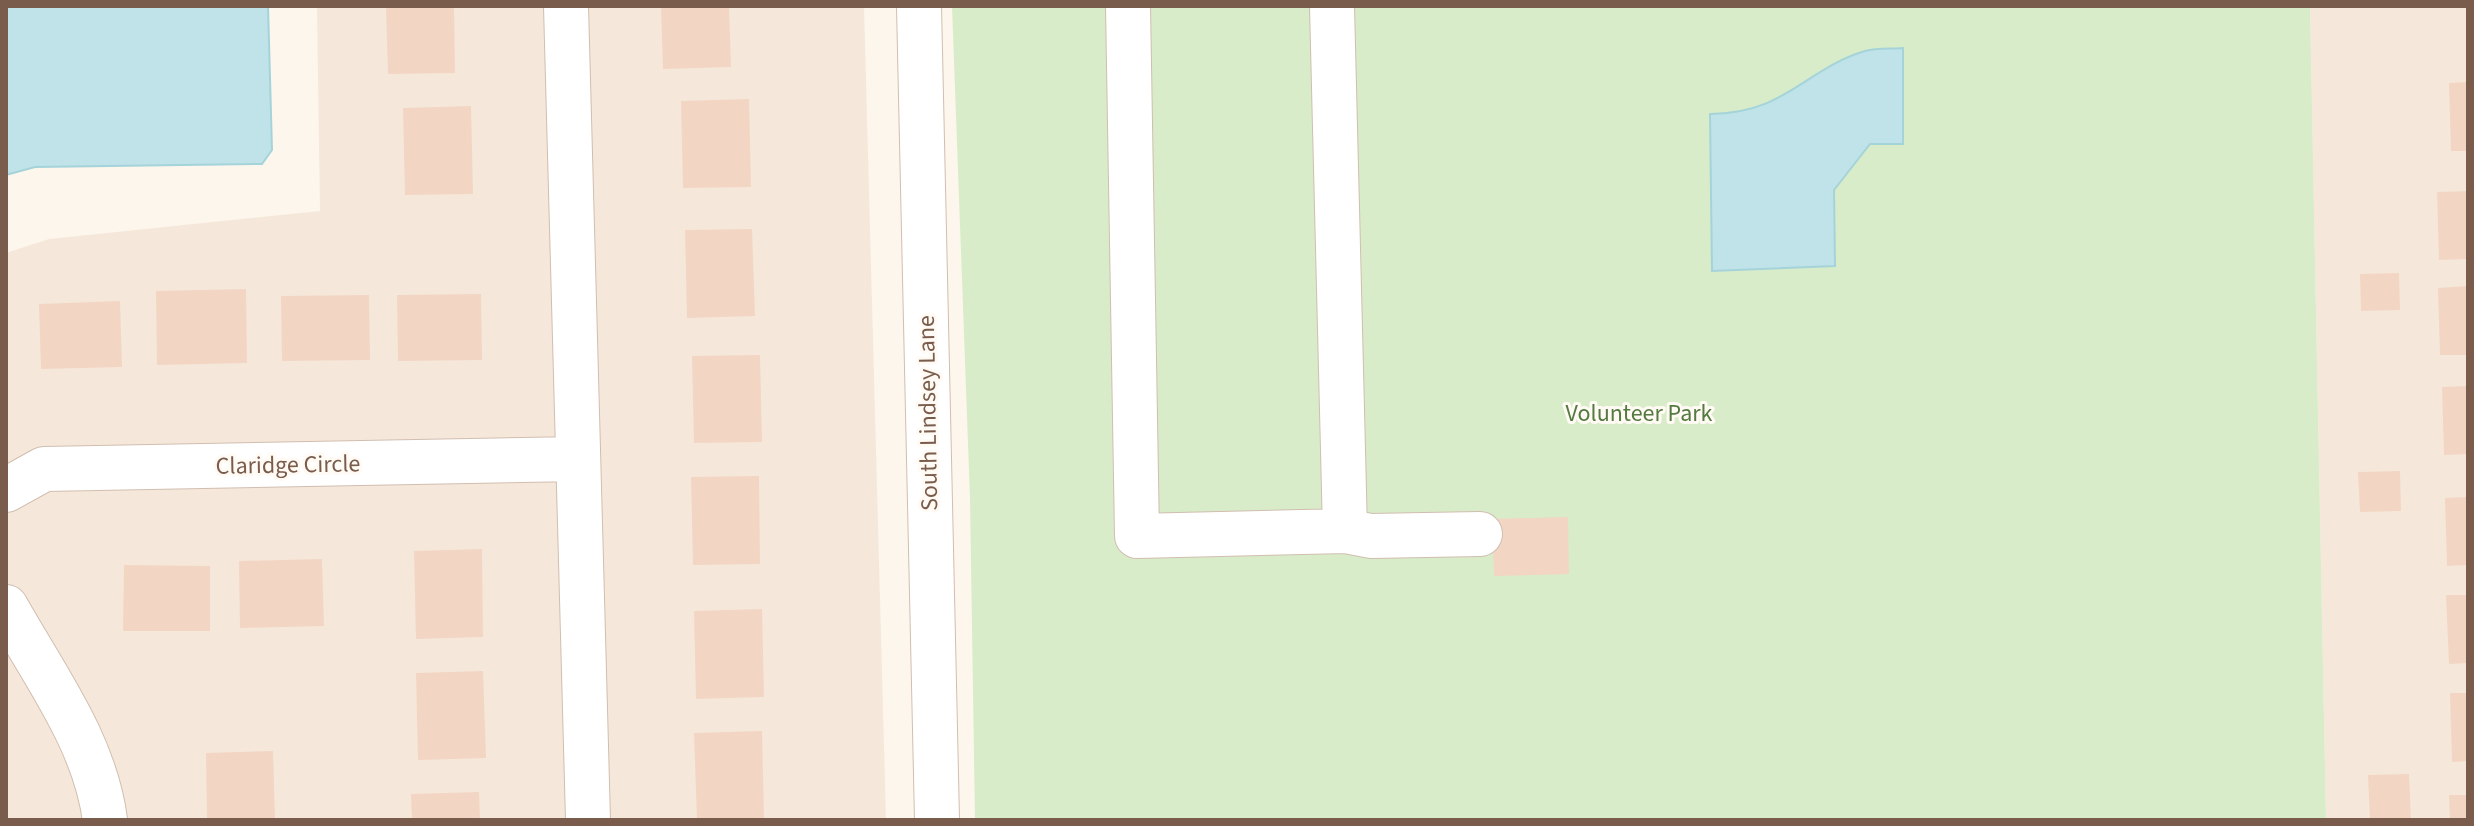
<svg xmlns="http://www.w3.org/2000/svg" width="2474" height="826" viewBox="0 0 2474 826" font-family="'Source Sans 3',sans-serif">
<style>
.residential{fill:#f5e8da}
.green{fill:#d8ecc9}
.water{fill:#bfe3e8;stroke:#a5d3da;stroke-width:2}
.building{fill:#f3d5c3}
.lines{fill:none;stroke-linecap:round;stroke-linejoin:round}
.minor-casing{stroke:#d1beb0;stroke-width:46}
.minor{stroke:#fff;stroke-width:44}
.labels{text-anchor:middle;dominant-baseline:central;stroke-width:6;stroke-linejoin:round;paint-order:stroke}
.street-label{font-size:24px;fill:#7a5c4d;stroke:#fffaf3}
.park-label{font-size:24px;fill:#537a41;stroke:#fffaf3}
</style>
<rect width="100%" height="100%" fill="#fdf6ec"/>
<path class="residential" d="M317,6H864L886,820H6V253L49,239L320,211Z
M2310,6H2468V820H2326Z"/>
<path class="green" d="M952,6H2310L2326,820H975L970,498Z"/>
<path class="water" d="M6,6H268L272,150L262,164L35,167L6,175Z
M1903,48V144H1870L1834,190L1835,266L1712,271L1710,114C1785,114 1805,69 1865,51C1877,48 1891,49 1903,48Z"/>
<path class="building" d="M386,6H454L455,73L388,74Z
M661,6H729L731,67L663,69Z
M2468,82V151H2451L2449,83Z
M749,99L751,187L683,188L681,101Z
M471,106L473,194L405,195L403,108Z
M2468,191V259L2439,260L2437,192Z
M752,229L755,316L687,318L685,230Z
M2399,273L2400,310L2361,311L2360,274Z
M2468,286V355H2440L2438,288Z
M246,289L247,363L157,365L156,291Z
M481,294L482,360L398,361L397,295Z
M369,295L370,360L282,361L281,296Z
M120,301L122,367L41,369L39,304Z
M760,355L762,442L694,443L692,356Z
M2468,386V454L2444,455L2442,387Z
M2400,471L2401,511L2360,512L2358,472Z
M759,476L760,564L693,565L691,477Z
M2468,497V565L2447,566L2445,498Z
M1568,517L1569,574L1494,576L1492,519Z
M482,549L483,637L416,639L414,551Z
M322,559L324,626L240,628L239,561Z
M124,565L210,566V631H123Z
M2446,595H2468V663L2449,664Z
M762,609L764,697L696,699L694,611Z
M483,671L486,758L418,760L416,673Z
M2450,693H2468V761L2452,762Z
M762,731L764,819L697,820L694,733Z
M273,751L275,820H207L206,753Z
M2409,774L2411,820H2370L2368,775Z
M479,792L480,820H412L411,794Z
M2449,795H2468V820H2450Z"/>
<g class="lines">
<defs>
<path id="minor" d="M566,6L588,820
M919,6L937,820
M1128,6L1137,536L1345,531L1332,6
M6,490L44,469L576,459
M1345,531L1371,536L1480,534
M6,607C44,675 95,742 105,820"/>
</defs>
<use href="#minor" class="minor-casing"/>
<use href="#minor" class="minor"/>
</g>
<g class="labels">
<g class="street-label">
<text transform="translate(928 413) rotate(-91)">South Lindsey Lane</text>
<text transform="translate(288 465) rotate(-1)">Claridge Circle</text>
</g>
<g class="park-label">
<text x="1639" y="413">Volunteer Park</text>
</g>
</g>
<rect width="2474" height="826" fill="none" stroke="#7a5c4d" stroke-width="16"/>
</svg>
